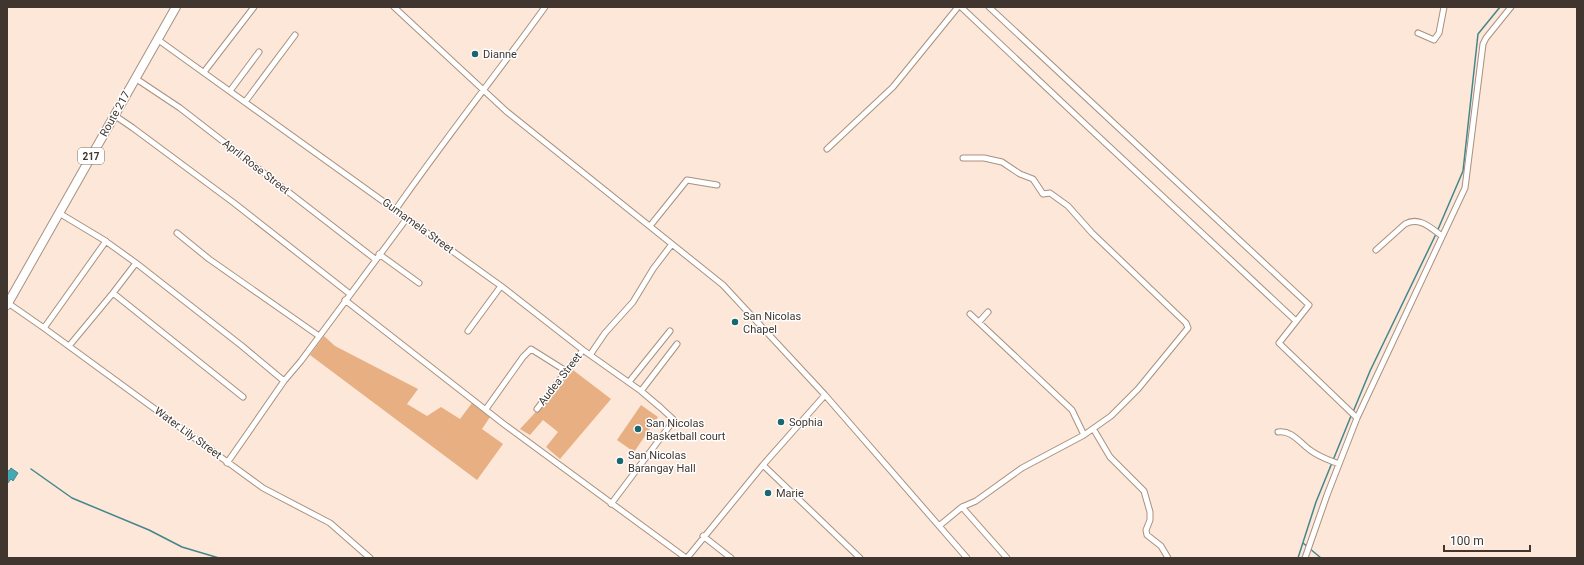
<svg xmlns="http://www.w3.org/2000/svg" width="1584" height="565" viewBox="0 0 1584 565" font-family="Roboto,sans-serif">
<style>
.green{fill:#e8af83}
.water{fill:#45a9b5;stroke:#44868d}
.lines{fill:none;stroke-linecap:round;stroke-linejoin:round}
.stream{stroke:#44868d;stroke-width:1.5}
.street-casing{stroke:#a9917f;stroke-width:7}
.primary-casing{stroke:#a9917f;stroke-width:10}
.street{stroke:#fff;stroke-width:5}
.primary{stroke:#fff;stroke-width:8}
.poi-dot{fill:#1a676f;stroke:#fff;stroke-width:1.5}
.labels{text-anchor:middle;dominant-baseline:central;stroke-width:3;stroke-linejoin:round;paint-order:stroke}
.shield{fill:#fff;stroke:#79726d;stroke-width:1}
.shield-label{font-size:10px;font-weight:bold;fill:#40362f}
.poi-label{font-size:11px;fill:#40362f;stroke:#fff;text-anchor:start}
.street-label{font-size:11px;fill:#40362f;stroke:#fff}
</style>
<rect width="100%" height="100%" fill="#fce7d8"/>
<path class="green" d="M324,336L335,346L418,389L407,404L427,416L441,407L460,419L472,403L490,417L482,429L503,444L477,480L310,355Z
M573,370L611,399L560,459L546,447L558,432L543,420L530,435L520,429L557,389Z
M641,405L658,417L634,452L617,440Z"/>
<path class="water" d="M11,468L18,473L13,481L11,479L7,484V470L9,471Z"/>
<g class="lines">
<path class="stream" d="M1353,412L1370,371L1436,234L1463,171L1478,34L1500,7
M31,469L72,498L149,530L182,547L219,558
M1303,543L1321,558
M1298,558L1316,502L1351,416"/>
<defs>
<path id="street" d="M394,7L506,111L723,285L825,395L967,558
M961,7L1085,124L1296,321
M989,7L1309,305L1279,343L1357,418
M1418,33L1434,40L1439,33L1444,7
M157,39L501,286L583,350L641,391L661,408L674,420L611,504
M204,72L254,7
M135,78L180,108L375,259
M230,91L259,52
M245,102L295,35
M114,115L133,128L234,203L350,294
M827,149L893,87L958,7
M396,209C444,140 496,75 545,7
M59,213L104,240L136,263L242,346L284,381
M650,226L687,180L717,185
M177,233L209,259L319,336
M1376,250L1405,224C1419,216 1431,228 1442,236
M379,254L419,283
M113,293L136,263
M345,300L505,425L686,558
M8,303L44,328L263,488L330,523L370,558
M970,314L1072,410L1084,435
M979,322L988,312
M44,328L106,241
M468,331L501,286
M69,346L113,293L243,397
M590,355L605,333L633,302L653,269L672,244
M629,382L670,331
M641,391L677,344
M486,409L523,357L531,349L566,371
M537,409L583,350
M1094,430L1110,457L1144,491L1150,512V520L1146,530L1147,535L1161,546L1168,558
M1278,432C1292,430 1300,443 1310,450C1319,457 1329,460 1339,464
M227,463L284,381L301,361L407,218
M763,465L860,558
M962,507L1007,558
M939,526L962,507L976,501L1022,468L1084,435L1111,416L1138,389L1188,328L1186,323L1092,233L1068,206L1050,193L1043,194L1033,179L1020,174L1002,162L984,158H963
M703,536L731,558
M687,558L763,465L825,395
M1305,558L1327,495L1357,418L1465,188L1483,44L1486,38L1511,7"/>
<path id="primary" d="M7,305L176,7"/>
</defs>
<use href="#street" class="street-casing"/>
<use href="#primary" class="primary-casing"/>
<use href="#street" class="street"/>
<use href="#primary" class="primary"/>
</g>
<g class="poi-dot">
<circle cx="475" cy="54" r="4"/>
<circle cx="735" cy="322" r="4"/>
<circle cx="781" cy="422" r="4"/>
<circle cx="638" cy="429" r="4"/>
<circle cx="620" cy="461" r="4"/>
<circle cx="768" cy="493" r="4"/>
</g>
<g class="labels">
<rect class="shield" x="78" y="148" width="26" height="16" rx="3"/>
<g class="shield-label">
<text x="91" y="156">217</text>
</g>
<g class="poi-label">
<text x="483" y="54">Dianne</text>
<text x="743" y="316">San Nicolas<tspan x="743" dy="13">Chapel</tspan></text>
<text x="789" y="422">Sophia</text>
<text x="646" y="423">San Nicolas<tspan x="646" dy="13">Basketball court</tspan></text>
<text x="628" y="455">San Nicolas<tspan x="628" dy="13">Barangay Hall</tspan></text>
<text x="776" y="493">Marie</text>
</g>
<g class="street-label">
<text transform="translate(115 114) rotate(-61)">Route 217</text>
<text transform="translate(256 167) rotate(38)">April Rose Street</text>
<text transform="translate(418 226) rotate(36)">Gumamela Street</text>
<text transform="translate(560 379) rotate(-52)">Audea Street</text>
<text transform="translate(188 433) rotate(36)">Water Lily Street</text>
</g>
</g>
<rect width="1584" height="565" fill="none" stroke="#40362f" stroke-width="16"/>
<path d="M1444 545v6h86v-6" fill="none" stroke="#40362f" stroke-width="2"/>
<text x="1450" y="545" font-size="12" fill="#40362f" stroke="#ffffff" stroke-width="3" paint-order="stroke">100 m</text>
</svg>
